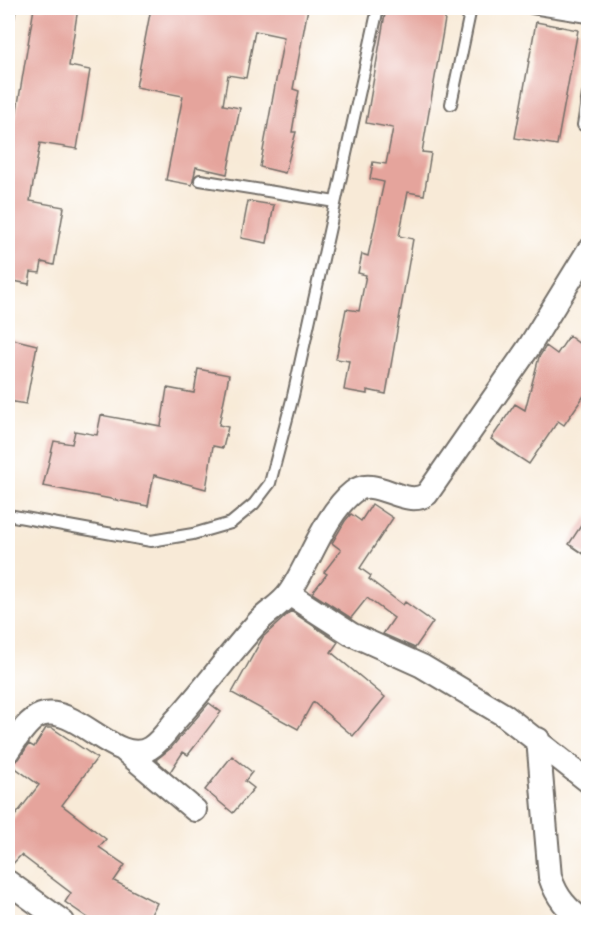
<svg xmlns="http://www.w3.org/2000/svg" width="596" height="930" viewBox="0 0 596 930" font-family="Vollkorn,serif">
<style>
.building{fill:#e5a49c}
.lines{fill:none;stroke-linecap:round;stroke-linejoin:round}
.lane-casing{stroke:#736e67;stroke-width:14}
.street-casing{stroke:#736e67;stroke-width:26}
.lane{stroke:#fff;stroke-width:10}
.street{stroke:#fff;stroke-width:22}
</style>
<rect width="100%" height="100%" fill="#fff"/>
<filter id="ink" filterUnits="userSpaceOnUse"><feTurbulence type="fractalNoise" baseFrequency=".0167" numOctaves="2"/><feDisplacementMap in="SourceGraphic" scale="12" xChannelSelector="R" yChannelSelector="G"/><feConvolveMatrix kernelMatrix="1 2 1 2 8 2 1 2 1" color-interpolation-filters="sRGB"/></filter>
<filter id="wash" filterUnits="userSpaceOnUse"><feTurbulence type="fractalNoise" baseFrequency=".008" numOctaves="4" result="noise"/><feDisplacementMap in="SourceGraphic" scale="24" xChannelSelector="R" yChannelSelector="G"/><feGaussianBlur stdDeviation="1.35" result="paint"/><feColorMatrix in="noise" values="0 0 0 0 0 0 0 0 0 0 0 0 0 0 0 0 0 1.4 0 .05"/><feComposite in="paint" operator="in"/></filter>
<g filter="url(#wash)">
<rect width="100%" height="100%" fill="#f8ead7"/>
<g id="blocks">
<path class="building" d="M34,8H78L69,66L90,70L77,149L40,143L30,201L64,207L54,265L42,262L40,273L31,272L29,284L8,280V164Z
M151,8H308L293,89L299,91L292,132H296L285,173L260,167L284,37L255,31L246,78L228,75L223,105L240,108L227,174L196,167L192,185L166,180L183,96L136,87Z
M386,8H447L422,152L431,153L424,195L408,192L399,236L413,239L386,394L367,390V394L344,390L349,361L336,359L346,309L359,311L366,275L358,273L362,254L368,256L384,182L370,179L373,162L386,164L393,128L366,123Z
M536,22L578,30L557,145L515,138Z
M248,201L274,205L267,243L241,238Z
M569,336L588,350V390L564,425L558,421L529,464L491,439L515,404L525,410L539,357L546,346L557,354Z
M8,338L37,345L26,404L8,401Z
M198,369L229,375L219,425L228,427L223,448L213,446L206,489L154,475L148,506L43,486L54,441L72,444L75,431L97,435L101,415L161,426L167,388L194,393Z
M372,504L393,518L360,568L371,576L369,579L403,605L405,602L433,622L415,648L383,634L394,618L367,598L351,618L312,593L327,574L324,572L341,550L332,543L345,521L351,514L361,521Z
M588,515V557L569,544Z
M291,611L338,642L331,652L385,697L353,736L313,702L298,729L232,693L263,637Z
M209,703L221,712L188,755L183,752L170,772L156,760L171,748Z
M46,728H52L97,758L62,805L106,839L99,847L125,865L114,881L157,903L147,922H94L65,902L71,893L21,855L8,869V825L39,785L10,764L19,759L29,744L34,747Z
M232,756L252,772L245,781L254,788L233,813L205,790Z"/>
</g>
</g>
<g filter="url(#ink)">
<use href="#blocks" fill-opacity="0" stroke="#736e67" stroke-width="1.5"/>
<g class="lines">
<defs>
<path id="lane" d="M532,8L588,17
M8,19L10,8
M451,104L471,8
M583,125L588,94
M200,180L335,202
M8,515L151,541L193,534L231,523L254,504L270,483L293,396L378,8"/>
<path id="street" d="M289,594L351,634L422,666L504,715L588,781
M538,739L550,877C557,898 567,909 585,922
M8,751C16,740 27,720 41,715C76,703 117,768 150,748C160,742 168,730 175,721C205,689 230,652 260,620C269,611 283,603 290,592C310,562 325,514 353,492C375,474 405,510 427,494L529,347L588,251
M125,751L195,810
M8,882L63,922"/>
</defs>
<use href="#lane" class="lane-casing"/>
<use href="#street" class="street-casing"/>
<use href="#lane" class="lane"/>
<use href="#street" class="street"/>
</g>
</g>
<rect width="596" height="930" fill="none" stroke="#fff" stroke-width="30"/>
</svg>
